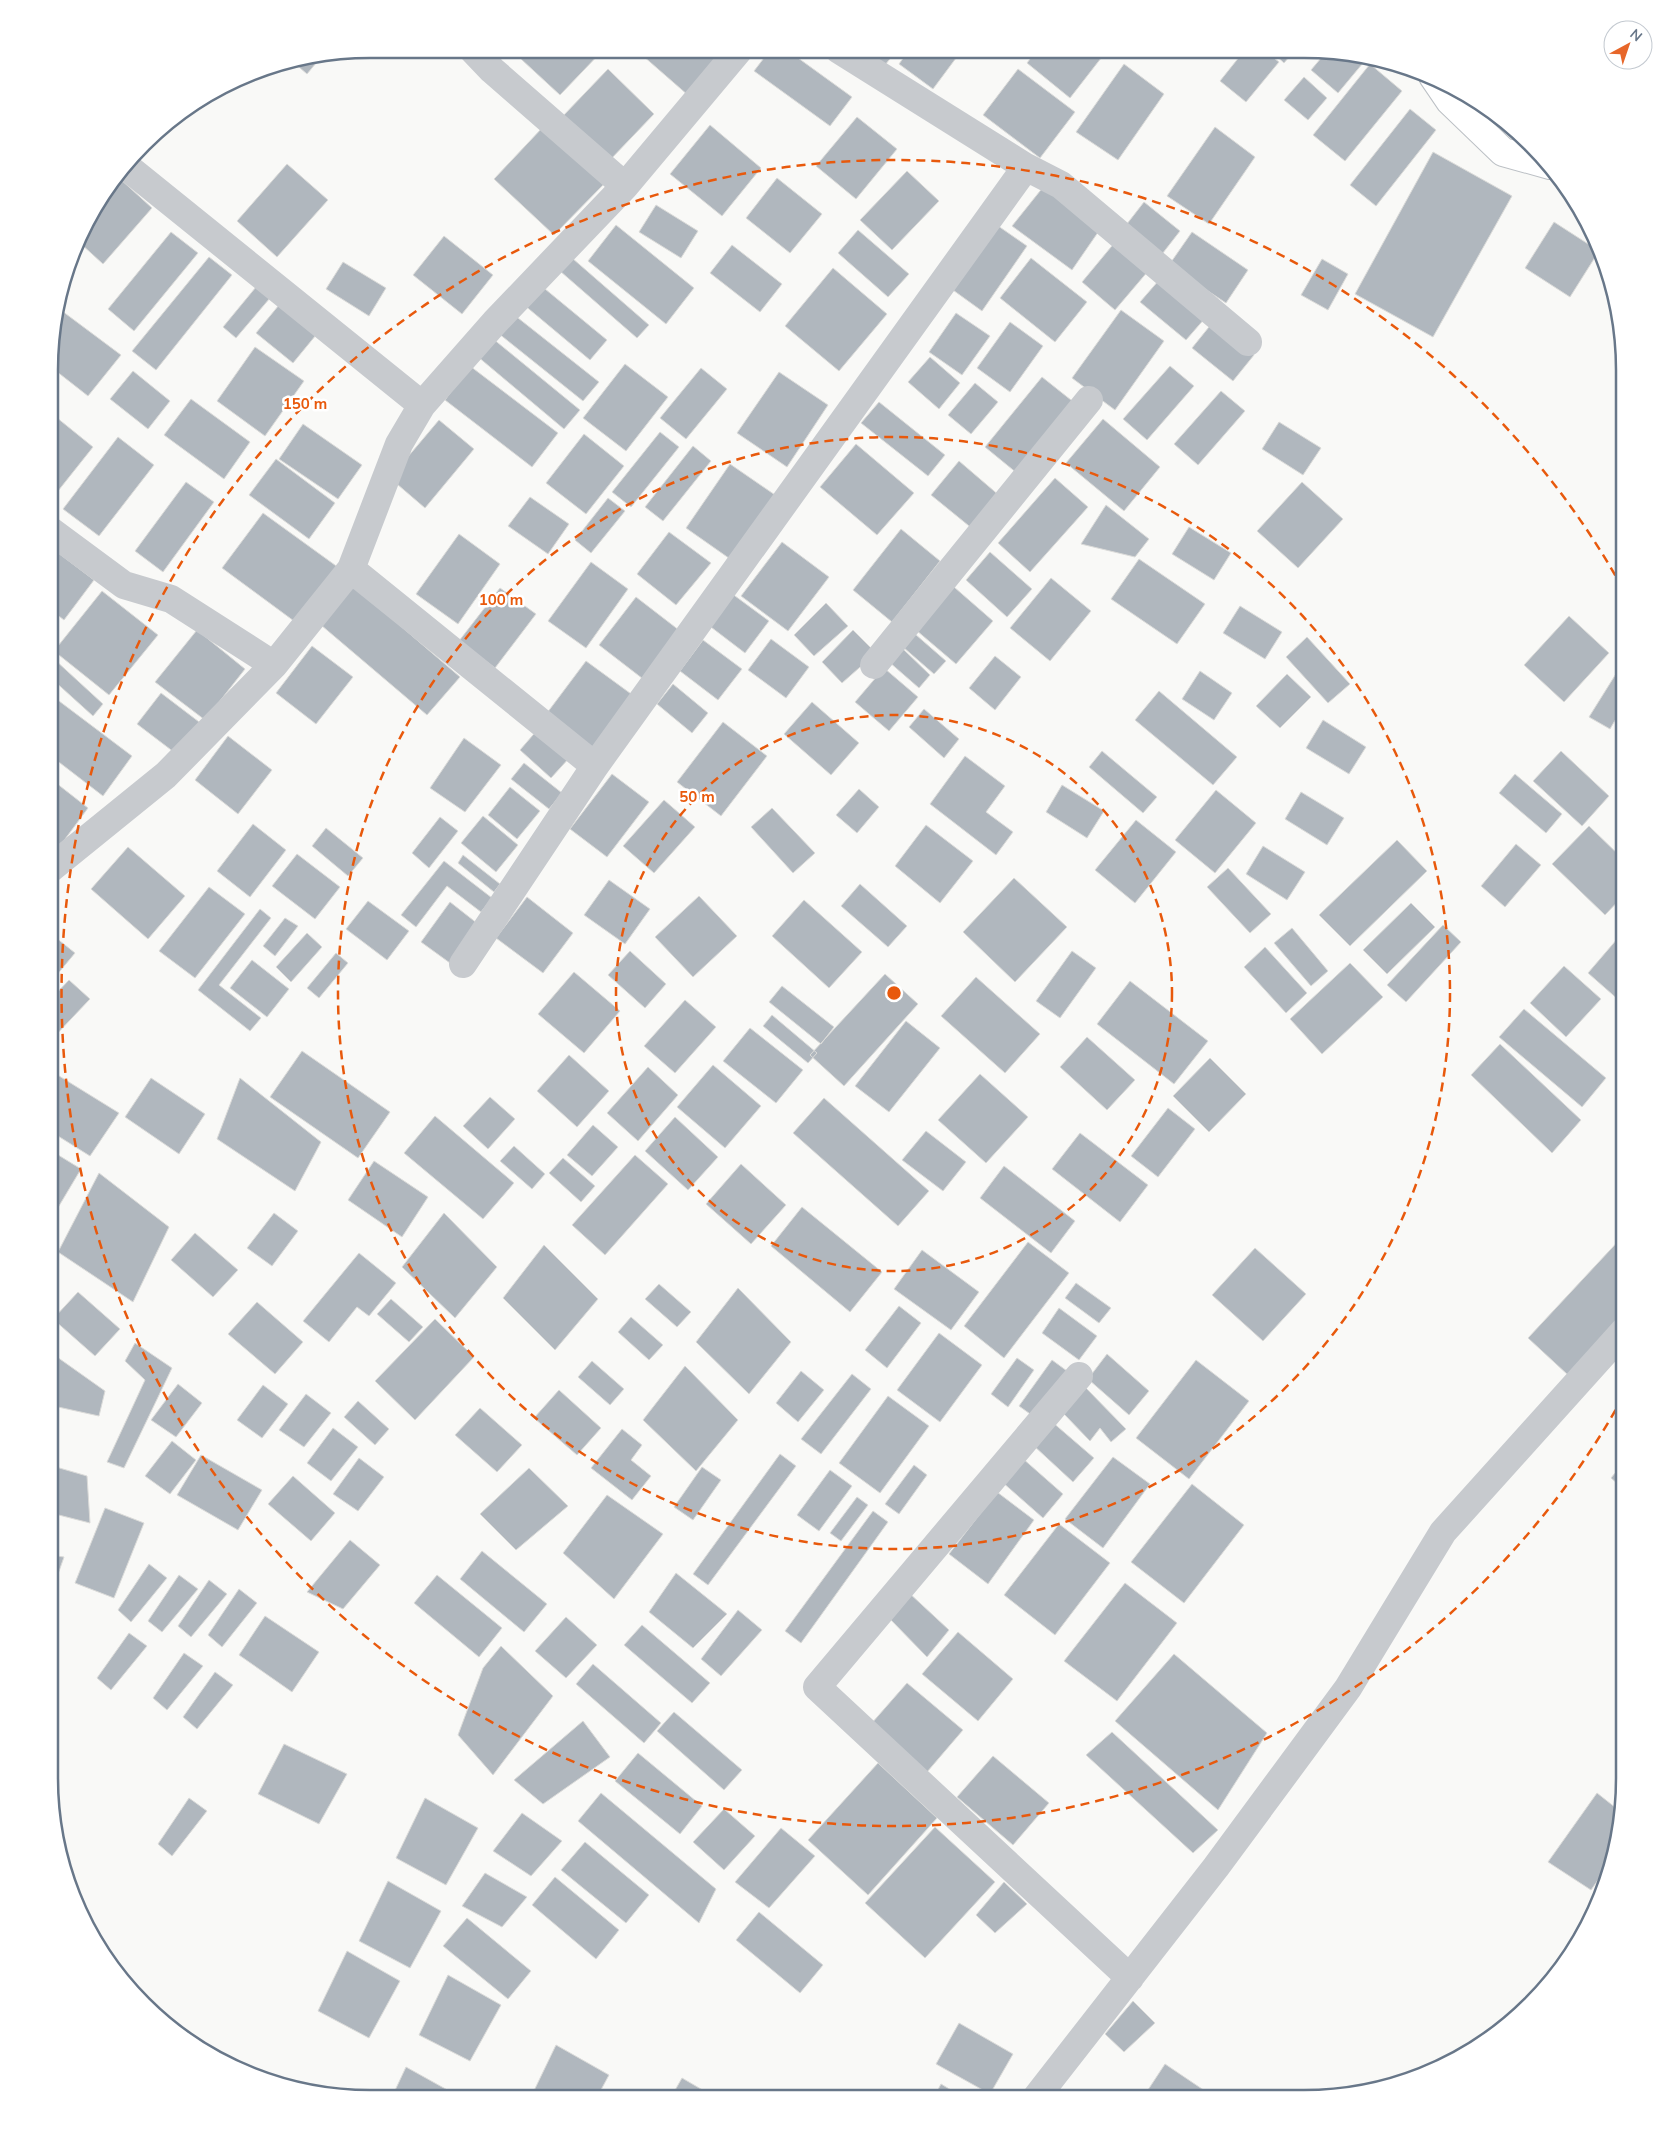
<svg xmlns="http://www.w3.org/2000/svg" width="1673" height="2148" viewBox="0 0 1673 2148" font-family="Mulish,sans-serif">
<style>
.building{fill:#b0b7be;stroke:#dbdbd9}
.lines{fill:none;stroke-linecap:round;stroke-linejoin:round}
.secondary-casing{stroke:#bcc0c5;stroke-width:30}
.street{stroke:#c7cace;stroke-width:28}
.secondary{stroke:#fff;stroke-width:28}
.ring{fill:none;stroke:#e8590c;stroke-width:2.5;stroke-dasharray:9 6}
.rim{fill:none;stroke:#687789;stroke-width:2.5}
.centre{fill:#e8590c;stroke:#fff;stroke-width:2.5}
.ring-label{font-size:15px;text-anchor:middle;font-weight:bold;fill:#e8590c;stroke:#fff;stroke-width:5;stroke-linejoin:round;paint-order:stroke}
</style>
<rect width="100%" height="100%" fill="#f9f9f7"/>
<path class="building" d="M531,49H604L560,95L521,59Z
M647,50H729L689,96L642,55Z
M770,50H787L852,97L830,126L754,71Z
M866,50H897L885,65Z
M909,50H962L933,89L899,64Z
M1036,51H1102L1105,53L1070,98L1027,63Z
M1244,51H1265L1279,62L1246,102L1220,81Z
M1271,51H1294L1284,63Z
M1327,51L1346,52L1368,57L1338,93L1311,70Z
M321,57L307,74L292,61Z
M1124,64L1164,94L1118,160L1076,132Z
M1370,64L1402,91L1345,161L1313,135Z
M608,69L654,114L609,161L562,117Z
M1018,69L1075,112L1040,158L983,115Z
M1304,77L1327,98L1308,120L1284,100Z
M1465,94L1482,103L1504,122L1496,129Z
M1410,109L1436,130L1376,206L1350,185Z
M857,117L897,149L856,199L816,166Z
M710,125L761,168L722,216L670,174Z
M543,127L604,184L554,235L494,179Z
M1215,127L1255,157L1209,224L1167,196Z
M1433,152L1512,196L1433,337L1355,294Z
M287,164L328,200L277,257L237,221Z
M907,171L939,201L892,250L860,220Z
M118,177L152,208L103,264L80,243L92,209Z
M777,178L822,214L790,253L746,218Z
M1044,186L1101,228L1072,270L1012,226Z
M1144,202L1180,231L1159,258L1123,229Z
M656,205L698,231L681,258L639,232Z
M991,221L1027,246L982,311L946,285Z
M1554,222L1599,251L1570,297L1525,268Z
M616,225L694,288L666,324L588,261Z
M858,230L909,274L888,297L838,253Z
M171,232L198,253L134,331L108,309Z
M1192,232L1248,270L1226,303L1169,265Z
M444,236L493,275L462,314L413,275Z
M1116,241L1149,270L1115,310L1082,282Z
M732,245L782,284L760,312L710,273Z
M209,257L232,275L156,370L132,351Z
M572,258L649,325L637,338L560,271Z
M1031,258L1087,302L1055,342L1000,298Z
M1322,259L1348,274L1328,310L1301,295Z
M343,262L386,288L369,316L326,289Z
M833,268L887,314L839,371L785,326Z
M1160,279L1206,317L1186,340L1140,302Z
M539,284L607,340L590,360L523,304Z
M256,287L270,298L236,338L223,327Z
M279,305L316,335L293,363L256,333Z
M58,308L121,355L88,396L51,367L52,327Z
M1121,310L1164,341L1115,410L1072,378Z
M956,313L990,336L962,375L929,352Z
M513,314L599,382L583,401L498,333Z
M1010,322L1043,346L1010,392L977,368Z
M1213,322L1254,355L1233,381L1192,348Z
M492,338L580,410L564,429L477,356Z
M255,347L304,381L265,436L217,401Z
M930,357L960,383L939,409L908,382Z
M625,364L668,397L626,451L583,418Z
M470,366L558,433L532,467L445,400Z
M1170,366L1194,386L1147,440L1123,419Z
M701,368L727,389L686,439L660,418Z
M133,371L170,401L148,429L110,399Z
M779,372L828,405L787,467L737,433Z
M1042,377L1076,404L1018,474L985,447Z
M975,383L998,402L971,434L948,415Z
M1221,391L1245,411L1198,465L1174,444Z
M191,399L250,442L224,479L164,435Z
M879,402L945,455L928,476L861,423Z
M51,413L93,447L54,496L51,494Z
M1103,419L1160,467L1124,511L1066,463Z
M439,420L474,449L425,508L390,478Z
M1279,422L1321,448L1303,475L1262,449Z
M303,424L362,465L338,499L279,459Z
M660,432L679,447L631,507L612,492Z
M584,434L624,466L586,514L546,483Z
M118,437L154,465L99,536L63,509Z
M856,444L914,493L877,535L820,487Z
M693,446L711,461L663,521L645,507Z
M276,459L335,503L309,539L249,495Z
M959,461L1001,497L974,530L931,495Z
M730,464L778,497L733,561L686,528Z
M1055,478L1088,507L1030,572L998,543Z
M186,482L214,502L163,572L135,551Z
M1302,482L1343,519L1298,568L1257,531Z
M530,497L569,524L548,554L508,526Z
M608,498L625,511L591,553L575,540Z
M1106,505L1149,539L1135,557L1081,544Z
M263,513L339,568L298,624L222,568Z
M1189,527L1231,553L1214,580L1172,554Z
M901,529L940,561L892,622L853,590Z
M669,532L711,563L676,605L637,574Z
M459,534L500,564L458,624L416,594Z
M782,542L829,577L788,631L741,596Z
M53,549L94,580L64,620L51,610V553Z
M990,552L1032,589L1007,617L966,580Z
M1139,559L1205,604L1177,644L1111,599Z
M591,562L628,589L586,648L548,621Z
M1051,578L1091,611L1050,661L1010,628Z
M354,586L460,677L427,715L321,625Z
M954,587L993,621L956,664L916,630Z
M500,588L536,614L495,668L459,641Z
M102,591L158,635L109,695L54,651Z
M731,593L769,621L745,653L707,624Z
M636,597L684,634L647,682L599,645Z
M826,603L848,626L814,656L794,635Z
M1240,606L1282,632L1265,659L1223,633Z
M1569,616L1609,653L1564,702L1524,665Z
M197,630L245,669L205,720L155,682Z
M853,630L876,653L842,683L822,662Z
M915,634L946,661L934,674L903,647Z
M1307,637L1350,684L1328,703L1286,657Z
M771,639L809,667L786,698L748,670Z
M703,640L742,669L718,700L680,671Z
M312,646L353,677L316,724L276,693Z
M901,647L930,675L919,688L888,661Z
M995,656L1021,677L995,710L969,688Z
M54,659L103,704L93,716L51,678V663Z
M586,661L638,699L598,752L547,713Z
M1624,661V705L1610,729L1589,717Z
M884,668L918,697L889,731L855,702Z
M1200,671L1232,693L1214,720L1182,699Z
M1287,674L1311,697L1280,728L1256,706Z
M673,684L708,713L692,733L657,704Z
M1159,691L1237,757L1213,785L1135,720Z
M161,693L207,728L183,759L137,724Z
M55,698L132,756L103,796L51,756V704Z
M812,702L859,743L831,775L784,734Z
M924,709L959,739L944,758L909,727Z
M1323,720L1366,747L1349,774L1306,748Z
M723,722L767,756L721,816L677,782Z
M539,728L571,756L551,778L520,750Z
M228,736L272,770L238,814L195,780Z
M464,738L501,765L465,812L430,788Z
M1102,751L1157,797L1143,813L1089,767Z
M1561,751L1609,796L1582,826L1533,781Z
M965,756L1005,786L986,812L1013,832L996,855L930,804Z
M524,763L562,793L549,809L511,779Z
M612,774L649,802L607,857L570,829Z
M1515,774L1562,814L1546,833L1499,793Z
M51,779L88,808L51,858Z
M1062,785L1104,811L1087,838L1046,812Z
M510,787L540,811L517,839L488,815Z
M859,789L879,807L857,833L836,815Z
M1216,790L1256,823L1215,873L1175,840Z
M1301,792L1344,818L1327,845L1285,819Z
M664,800L695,827L654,873L623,846Z
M772,808L815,853L793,873L751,827Z
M483,816L518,845L496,872L461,843Z
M440,817L458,831L429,868L412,853Z
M1136,820L1176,852L1135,903L1095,870Z
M253,824L286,850L250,897L217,871Z
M926,825L973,861L940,903L895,866Z
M1589,826L1624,860V895L1605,915L1552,864Z
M326,828L363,858L348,876L312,846Z
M1397,840L1427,871L1350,946L1319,915Z
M1516,844L1541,865L1505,907L1481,886Z
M1263,846L1305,872L1287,900L1246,874Z
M128,847L185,896L148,939L91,889Z
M297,854L340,887L315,919L272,886Z
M463,855L500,884L494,892L458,863Z
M444,861L492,898L481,912L447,886L416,927L401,915Z
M1228,868L1271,914L1250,933L1207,887Z
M1014,878L1067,927L1015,982L963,932Z
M609,880L650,909L625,944L584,915Z
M860,884L907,926L888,947L841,906Z
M209,887L245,914L195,978L159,951Z
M699,896L737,936L693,977L655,937Z
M527,897L573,933L543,973L496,938Z
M804,900L862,952L829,988L772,936Z
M368,901L409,931L387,960L346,929Z
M450,902L478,924L450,963L421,942Z
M1411,903L1435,927L1387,974L1363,950Z
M260,909L271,918L219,985L261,1018L250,1031L198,990Z
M285,918L298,926L275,956L263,946Z
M1443,925L1461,942L1406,1002L1387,985Z
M1292,928L1328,971L1311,986L1274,943Z
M1624,931V998L1621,1002L1588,973Z
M50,933L75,953L50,983Z
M307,933L322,947L291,982L276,967Z
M1265,947L1307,993L1286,1013L1244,967Z
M630,951L666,984L645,1008L608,975Z
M1072,951L1096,968L1060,1018L1036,1001Z
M336,953L348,963L319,998L307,988Z
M252,960L289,989L267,1017L230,988Z
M1350,963L1383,997L1322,1054L1290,1019Z
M1564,966L1601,999L1566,1037L1530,1003Z
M574,972L620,1011L584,1053L538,1014Z
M885,974L918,1004L844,1086L810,1055Z
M976,977L1040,1034L1005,1073L941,1016Z
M69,980L90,999L53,1038L50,1036V1000Z
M1130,981L1208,1041L1174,1084L1097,1024Z
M782,986L834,1027L821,1044L769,1002Z
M685,1000L716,1027L675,1073L644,1046Z
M1524,1009L1606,1078L1582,1107L1499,1037Z
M772,1015L817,1053L808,1063L763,1026Z
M906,1021L940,1048L889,1112L855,1086Z
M750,1028L803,1070L776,1103L723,1061Z
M1087,1037L1135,1080L1107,1110L1060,1067Z
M1500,1044L1581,1120L1552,1153L1471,1075Z
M302,1051L390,1112L358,1158L270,1097Z
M569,1055L609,1091L577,1127L537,1091Z
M1210,1058L1246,1094L1209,1132L1173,1096Z
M713,1065L761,1106L725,1148L677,1107Z
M648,1067L678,1095L638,1141L607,1113Z
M51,1071L119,1113L90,1156L50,1131Z
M980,1074L1028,1117L986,1163L938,1120Z
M151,1078L205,1114L179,1154L125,1117Z
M240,1078L321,1142L295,1191L217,1139Z
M490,1097L515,1119L488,1149L463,1126Z
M824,1098L929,1191L898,1226L793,1133Z
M1168,1108L1195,1129L1158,1177L1131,1156Z
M435,1116L514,1183L483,1219L404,1153Z
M675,1117L718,1157L688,1190L645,1151Z
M593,1125L618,1147L592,1176L567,1155Z
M926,1131L966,1162L943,1191L902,1160Z
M1080,1133L1148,1185L1120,1222L1052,1169Z
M514,1146L545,1174L532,1189L500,1161Z
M50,1150L81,1169L50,1221Z
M635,1155L668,1184L605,1255L572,1225Z
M563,1158L595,1186L581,1202L549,1173Z
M374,1161L428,1197L402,1237L348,1200Z
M741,1164L786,1205L751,1244L706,1204Z
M1004,1166L1075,1221L1051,1253L980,1198Z
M99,1173L169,1227L133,1302L58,1252Z
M802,1207L882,1272L850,1312L771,1246Z
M274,1213L298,1231L272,1266L247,1248Z
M444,1213L497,1267L455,1318L402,1267Z
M195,1233L238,1270L213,1297L171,1260Z
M1624,1235V1314L1568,1375L1528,1338Z
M1028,1242L1069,1273L1004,1358L964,1326Z
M544,1245L598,1299L555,1350L503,1298Z
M1255,1248L1306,1294L1263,1341L1212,1295Z
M922,1250L979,1292L951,1330L894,1289Z
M359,1253L396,1283L369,1316L357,1307L329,1342L303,1321Z
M1076,1283L1111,1308L1099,1323L1065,1298Z
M659,1284L691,1312L677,1327L645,1299Z
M738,1288L791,1342L749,1394L696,1342Z
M78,1292L120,1329L95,1356L53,1319Z
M391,1299L423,1327L409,1342L377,1314Z
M257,1302L303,1342L275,1374L228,1334Z
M899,1306L921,1323L887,1368L865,1350Z
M1059,1308L1097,1336L1079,1360L1042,1333Z
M631,1317L663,1345L649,1360L618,1332Z
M435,1319L474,1357L415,1420L375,1381Z
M939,1333L982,1365L940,1422L897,1390Z
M135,1343L172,1368L124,1468L107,1462L145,1380L125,1361Z
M50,1352L105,1391L99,1416L49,1405Z
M1107,1354L1149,1391L1129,1415L1088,1379Z
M1017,1358L1034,1370L1008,1407L991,1394Z
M1052,1360L1067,1371L1033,1416L1019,1406Z
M1196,1360L1249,1401L1189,1479L1136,1438Z
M592,1361L624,1389L610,1405L578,1377Z
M685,1366L738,1420L696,1471L643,1420Z
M801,1371L824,1390L798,1422L776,1403Z
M852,1374L871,1389L821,1454L801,1439Z
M178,1384L202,1403L176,1437L151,1420Z
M263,1385L288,1404L262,1438L237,1420Z
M1084,1386L1126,1429L1111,1442L1100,1428L1090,1441L1064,1414Z
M559,1390L601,1428L577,1455L534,1418Z
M306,1394L331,1413L304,1447L279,1430Z
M888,1396L929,1426L880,1493L839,1463Z
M358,1401L389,1429L375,1445L344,1417Z
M480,1408L522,1445L497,1472L455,1435Z
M1051,1421L1094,1458L1073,1482L1033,1445Z
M333,1428L358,1447L331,1481L307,1463Z
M622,1429L642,1445L631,1460L651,1476L632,1500L591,1468Z
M172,1441L196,1460L170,1494L145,1476Z
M780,1454L796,1466L708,1585L693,1574Z
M201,1455L262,1490L238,1530L177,1495Z
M1021,1457L1063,1494L1043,1518L1001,1481Z
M1113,1457L1150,1484L1103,1548L1065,1519Z
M359,1458L384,1477L358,1511L333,1494Z
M1624,1462V1489L1611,1478Z
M49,1465L87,1476L90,1523L51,1513Z
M914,1465L927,1475L899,1514L885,1504Z
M702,1467L721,1480L693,1520L674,1507Z
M529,1468L568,1506L516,1550L480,1514Z
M830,1470L852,1486L819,1531L797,1515Z
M293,1476L335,1513L311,1541L268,1504Z
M1192,1484L1244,1525L1184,1603L1131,1562Z
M997,1492L1034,1520L988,1584L949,1554Z
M607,1495L663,1534L614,1599L563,1553Z
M857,1497L868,1505L841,1541L830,1533Z
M105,1508L144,1523L114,1598L75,1583Z
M873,1511L888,1522L801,1643L785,1631Z
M1059,1524L1110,1563L1055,1635L1004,1595Z
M350,1540L380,1565L343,1609L307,1592Z
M482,1551L547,1604L524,1632L460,1579Z
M49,1555L64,1557L51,1594H49Z
M149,1564L167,1578L131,1622L118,1610Z
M676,1573L727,1614L693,1648L649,1612Z
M179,1575L198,1589L162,1632L148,1621Z
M437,1575L502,1628L479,1657L414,1603Z
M209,1580L227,1594L191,1637L178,1626Z
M1125,1583L1177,1623L1117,1701L1064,1661Z
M239,1589L257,1603L222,1647L208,1635Z
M907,1591L949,1630L927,1657L889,1618Z
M738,1610L762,1630L721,1676L701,1659Z
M265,1616L319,1652L292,1692L239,1655Z
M566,1617L597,1645L566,1678L535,1651Z
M642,1625L710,1683L692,1703L624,1645Z
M958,1632L1013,1679L978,1721L922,1674Z
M129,1633L147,1646L111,1690L97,1678Z
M501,1646L553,1696L493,1775L458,1735L483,1668Z
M184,1653L203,1666L167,1710L153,1698Z
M1174,1654L1267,1733L1218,1810L1115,1721Z
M593,1664L661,1723L644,1743L576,1684Z
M215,1672L233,1685L197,1729L183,1717Z
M907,1683L963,1730L927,1772L871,1724Z
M674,1712L742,1770L724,1790L657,1731Z
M583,1721L610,1757L543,1804L514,1780Z
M1112,1732L1218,1830L1193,1853L1086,1755Z
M284,1744L347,1774L319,1824L258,1794Z
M638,1753L702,1806L680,1834L615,1781Z
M993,1756L1049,1803L1013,1845L957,1797Z
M878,1763L937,1818L868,1895L808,1840Z
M601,1793L716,1889L699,1923L578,1821Z
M1597,1793L1621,1812L1612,1860L1591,1890L1548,1862Z
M189,1798L207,1811L172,1856L158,1844Z
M425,1798L478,1828L446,1885L396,1858Z
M724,1809L755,1836L724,1870L693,1842Z
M522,1813L562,1841L531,1876L493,1851Z
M935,1827L995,1882L925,1958L865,1903Z
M781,1828L815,1856L769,1908L735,1882Z
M585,1842L649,1895L626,1923L561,1870Z
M485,1873L527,1897L502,1927L462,1906Z
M555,1877L619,1930L596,1959L532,1905Z
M388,1881L441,1911L410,1968L359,1941Z
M1004,1882L1027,1904L995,1933L976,1915Z
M759,1912L823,1965L800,1993L736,1940Z
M467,1918L531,1971L508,1999L443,1946Z
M347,1951L400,1981L369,2038L318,2011Z
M448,1975L501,2005L470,2061L419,2035Z
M1133,2001L1155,2023L1124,2052L1105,2034Z
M959,2023L1013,2054L990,2094L936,2064Z
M556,2045L609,2075L596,2099H530Z
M1165,2064L1211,2095L1209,2099H1142Z
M406,2067L460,2097L459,2099H391Z
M682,2078L718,2099H670Z
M941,2084L966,2099H933Z"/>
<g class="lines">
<defs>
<path id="secondary" d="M1433,76L1450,101L1503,152L1550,165"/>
</defs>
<use href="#secondary" class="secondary-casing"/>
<path class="street" d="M472,49L492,70L625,186
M839,50L1026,167L1061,185L1248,342
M127,167L422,405
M51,531L124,585L171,599L274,665
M351,569L595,766L463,964
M874,665L1089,400
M595,766L1026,167
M50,869L166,775L274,665L351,569L399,444L422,405L495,322L625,186L739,50
M1079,1376L817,1687L1130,1978
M1035,2099L1216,1867L1348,1688L1443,1532L1624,1331"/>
<use href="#secondary" class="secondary"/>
</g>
<g class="ring">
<circle cx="894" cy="993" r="278"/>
<circle cx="894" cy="993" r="556"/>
<path d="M1623 1397A833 833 0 1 1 1623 589"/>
</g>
<path d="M0 0H1673V2148H0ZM370 58H1304A312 312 0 0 1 1616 370V1778A312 312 0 0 1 1304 2090H370A312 312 0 0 1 58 1778V370A312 312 0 0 1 370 58Z" fill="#fff" fill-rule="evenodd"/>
<path class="rim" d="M370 58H1304A312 312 0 0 1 1616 370V1778A312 312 0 0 1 1304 2090H370A312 312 0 0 1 58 1778V370A312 312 0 0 1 370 58Z"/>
<circle cx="894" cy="993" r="8" class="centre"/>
<g class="ring-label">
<text x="305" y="409">150 m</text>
<text x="501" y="605">100 m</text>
<text x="697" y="802">50 m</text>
</g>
<g transform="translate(1628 45) rotate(40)"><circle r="24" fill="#ffffff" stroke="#c3c9d0"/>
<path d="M0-4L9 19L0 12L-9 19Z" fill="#e76629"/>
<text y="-8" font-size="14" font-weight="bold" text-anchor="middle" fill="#687789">N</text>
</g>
</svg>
